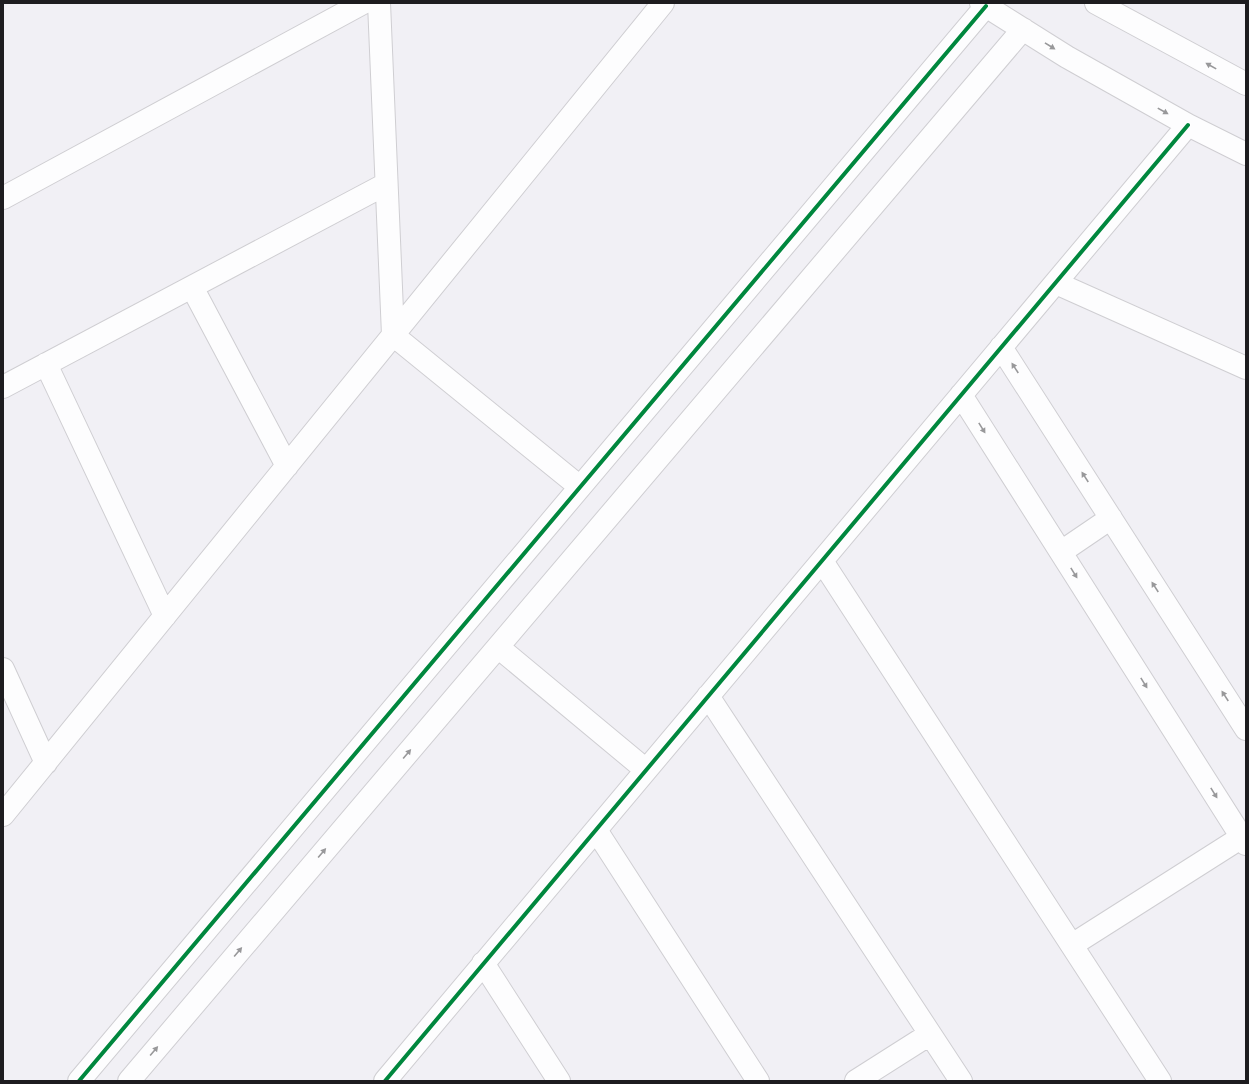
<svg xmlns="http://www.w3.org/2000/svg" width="1249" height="1084" viewBox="0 0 1249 1084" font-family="Lato,sans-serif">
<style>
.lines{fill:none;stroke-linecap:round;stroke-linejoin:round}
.minor-casing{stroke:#cfced2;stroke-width:24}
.minor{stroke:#fdfdfe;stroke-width:22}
.cycleway-casing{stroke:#fff;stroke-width:6}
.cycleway{stroke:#00873e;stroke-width:4}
.oneway{fill:#98989a}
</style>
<rect width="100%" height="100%" fill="#f1f0f5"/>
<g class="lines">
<defs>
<path id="minor" d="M379,3L393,335L580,487
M981,3L1067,57L1188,125L1246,154
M1096,3L1246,84
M3,198L363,3
M1056,283L1246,368
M192,287L287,466
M1001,347L1246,729
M46,364L165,616
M3,387L386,184
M961,395L1246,844
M1061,552L1111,518
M822,561L1160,1081
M498,647L646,770
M3,669L46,763
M708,696L961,1081
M3,815L663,3
M596,830L758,1081
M1072,945L1242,837
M483,963L559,1081
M79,1081L986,6
M129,1081L1023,29
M385,1081L1188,125
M856,1081L930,1034"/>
</defs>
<use href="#minor" class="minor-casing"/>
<use href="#minor" class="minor"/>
<defs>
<path id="cycleway" d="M79,1081L986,6
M385,1081L1188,125"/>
</defs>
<use href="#cycleway" class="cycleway-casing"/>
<use href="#cycleway" class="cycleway"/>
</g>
<defs><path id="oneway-solid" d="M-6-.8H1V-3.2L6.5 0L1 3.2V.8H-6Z"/></defs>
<g class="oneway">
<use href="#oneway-solid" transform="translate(1050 46) rotate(32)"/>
<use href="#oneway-solid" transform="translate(1211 66) rotate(-151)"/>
<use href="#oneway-solid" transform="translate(1163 111) rotate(29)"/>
<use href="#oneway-solid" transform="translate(1015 368) rotate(-123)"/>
<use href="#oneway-solid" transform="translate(982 428) rotate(58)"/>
<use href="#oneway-solid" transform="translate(1085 477) rotate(-123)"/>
<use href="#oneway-solid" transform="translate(1074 573) rotate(58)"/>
<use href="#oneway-solid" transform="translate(1155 587) rotate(-123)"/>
<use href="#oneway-solid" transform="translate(1144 683) rotate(58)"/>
<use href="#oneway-solid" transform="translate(1225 696) rotate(-123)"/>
<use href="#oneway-solid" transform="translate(407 754) rotate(-50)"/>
<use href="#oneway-solid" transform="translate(1214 793) rotate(58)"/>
<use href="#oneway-solid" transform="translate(322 853) rotate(-50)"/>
<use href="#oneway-solid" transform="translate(238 952) rotate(-50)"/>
<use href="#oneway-solid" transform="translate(154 1051) rotate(-50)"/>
</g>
<rect width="1249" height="1084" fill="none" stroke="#1d1c1f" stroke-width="8"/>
</svg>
